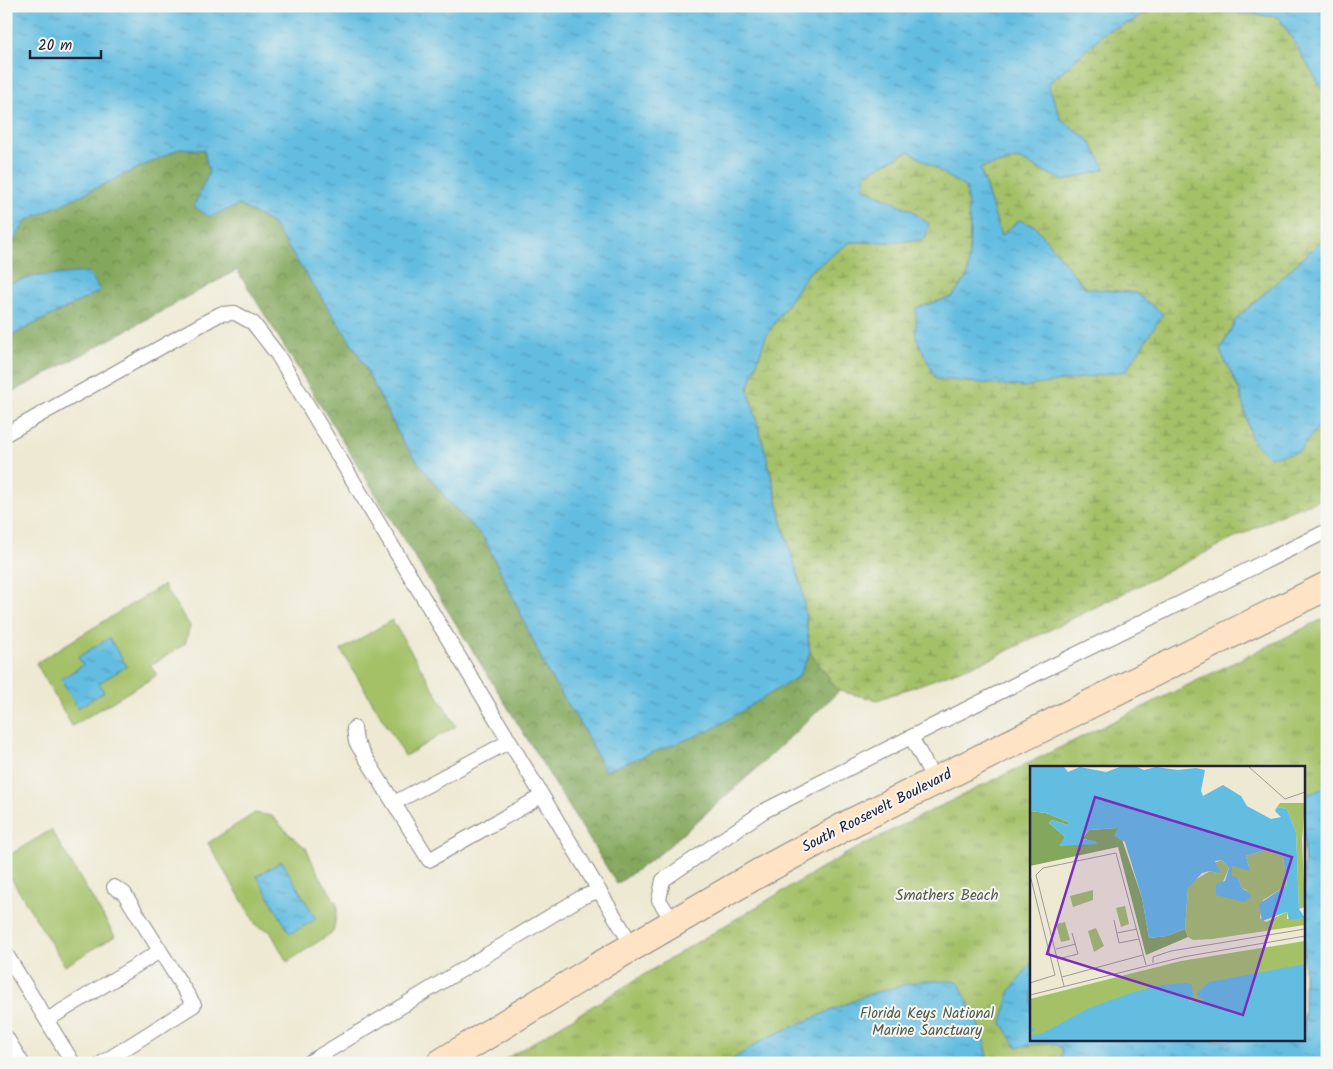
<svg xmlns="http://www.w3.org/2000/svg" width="1333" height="1069" viewBox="0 0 1333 1069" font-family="Kalam,sans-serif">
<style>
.forest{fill:url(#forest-crowns);stroke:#52644c}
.wetland{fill:url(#wetland-marsh);stroke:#637252}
.park{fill:url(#park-tufts);stroke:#637252;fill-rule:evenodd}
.garden{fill:#a4c168;stroke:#637252}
.water{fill:url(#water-ripples);stroke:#42708e}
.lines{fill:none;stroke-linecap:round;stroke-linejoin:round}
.service-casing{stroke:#888686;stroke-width:16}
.secondary-casing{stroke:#888686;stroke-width:30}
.service{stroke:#fff;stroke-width:14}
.secondary{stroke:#fee4c5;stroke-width:28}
.labels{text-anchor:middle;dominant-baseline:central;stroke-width:4;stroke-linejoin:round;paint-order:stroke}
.street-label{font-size:15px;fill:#22223b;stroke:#f6f6f2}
.park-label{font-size:15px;fill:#505a4b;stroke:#f6f6f2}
.inset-road{fill:none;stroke:#9c9996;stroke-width:1}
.view{fill:#7b2cbf;fill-opacity:0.15;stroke:#7b2cbf;stroke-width:2.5}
.inset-edge{fill:none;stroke:#22223b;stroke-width:2.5}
</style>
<defs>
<pattern id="forest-crowns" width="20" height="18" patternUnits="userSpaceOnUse" patternTransform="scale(1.25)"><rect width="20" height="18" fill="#83a75c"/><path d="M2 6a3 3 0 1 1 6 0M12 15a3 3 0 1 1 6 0" fill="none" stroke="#6b884d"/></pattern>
<pattern id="wetland-marsh" width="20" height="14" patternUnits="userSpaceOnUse" patternTransform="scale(1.25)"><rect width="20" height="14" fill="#a4c168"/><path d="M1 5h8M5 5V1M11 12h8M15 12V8" fill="none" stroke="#859c57"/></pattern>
<pattern id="park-tufts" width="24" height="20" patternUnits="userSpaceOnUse" patternTransform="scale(1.25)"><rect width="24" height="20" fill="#a4c168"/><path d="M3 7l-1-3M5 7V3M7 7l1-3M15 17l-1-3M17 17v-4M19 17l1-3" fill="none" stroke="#859c57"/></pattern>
<pattern id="water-ripples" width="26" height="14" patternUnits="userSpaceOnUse" patternTransform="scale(1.25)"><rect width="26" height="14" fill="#63bde1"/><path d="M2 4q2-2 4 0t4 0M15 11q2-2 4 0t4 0" fill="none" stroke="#5199b8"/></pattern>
</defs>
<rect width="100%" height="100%" fill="#f6f6f2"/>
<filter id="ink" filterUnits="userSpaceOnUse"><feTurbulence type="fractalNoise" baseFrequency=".02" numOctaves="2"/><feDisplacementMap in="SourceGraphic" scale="10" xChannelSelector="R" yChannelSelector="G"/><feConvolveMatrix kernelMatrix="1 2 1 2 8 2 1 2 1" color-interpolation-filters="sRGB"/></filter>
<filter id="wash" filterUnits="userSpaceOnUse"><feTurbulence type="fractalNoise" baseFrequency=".0096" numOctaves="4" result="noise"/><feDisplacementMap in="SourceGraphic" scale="20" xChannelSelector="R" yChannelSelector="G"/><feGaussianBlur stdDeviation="1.12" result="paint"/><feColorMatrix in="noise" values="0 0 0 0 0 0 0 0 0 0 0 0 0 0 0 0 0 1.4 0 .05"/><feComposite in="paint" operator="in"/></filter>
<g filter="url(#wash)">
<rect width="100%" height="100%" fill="#eee9d2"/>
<path class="forest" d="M181,148L204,150L209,172V217L239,205L272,223L356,350L403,442L448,501L484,538L513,597L548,673L584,730L605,771L799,676L810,652L839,691L754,771L662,852L617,884L237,270L6,396V338L100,291L38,276L6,284V253L26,221Z"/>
<path class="wetland" d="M1154,6H1202L1210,10L1279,17L1321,87L1327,100V236L1236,319L1220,351L1239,389L1252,440L1299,452L1327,415V497L1287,512L993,658L877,700L839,691L810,652L802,588L783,526L767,458L748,389L766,336L808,273L850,242H896L911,210L863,188L866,173L909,151L966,188L970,230L968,276L952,297L1136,293L1085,288L1035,226L1001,237L980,168L1018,159L1064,181L1105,169L1090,141L1061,119L1048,84L1107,31L1133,21Z"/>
<path class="park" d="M1327,617V1063H499L709,935L844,855L916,818ZM1032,768H1304V1040H1032Z"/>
<path class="garden" d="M163,585L190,626L185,644L151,665L157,675L72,726L36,663Z
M392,620L456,726L405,756L341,650Z
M255,813L272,816L288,833L306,848L314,866L338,906L333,932L287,962L270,931L257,926L208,843Z
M51,830L115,936L65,966L6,870V857Z"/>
<path class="water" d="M6,6H1154L1133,21L1107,31L1048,84L1061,119L1090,141L1105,169L1064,181L1018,159L980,168L1001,236L1019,220L1035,226L1085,288L1136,293L1163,314L1126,371L1024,387L936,379L916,337V308L952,297L968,276L970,230L966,188L909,151L866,173L864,188L911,210L929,224L925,239L896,242H850L808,273L766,336L748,389L767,458L783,526L802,588L810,652L799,676L711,730L605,771L584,730L548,673L513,597L484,538L448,501L403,442L356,350L272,223L239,205L209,217L194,206L209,172L204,150L181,148L26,221L6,253Z
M1202,6H1327V100L1321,87L1279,17L1210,10Z
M1327,236V415L1299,452L1269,457L1252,440L1239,389L1220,351L1236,319Z
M89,272L100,291L6,338V284L38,276Z
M109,638L127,666L99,683L104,692L78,708L61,679L83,665L78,657Z
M1327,787V1063H1057L1062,1058V1049C1051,1037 1031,1047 1017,1047L1002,1023L1010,991L1032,962V1040H1304V796Z
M282,861L316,919L290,934L257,876Z
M921,981H958C968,1003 990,1041 987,1063H727L766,1038L872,993Z"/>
</g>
<g filter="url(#ink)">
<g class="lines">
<defs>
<path id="service" d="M6,434L220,314L235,313L253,323L277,354L633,947
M354,728L356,742L429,860L542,796
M911,737L935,781
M394,803L510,741
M674,923L659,900L663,880L764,811L1032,676L1327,531
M6,954L73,1063
M47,1020L160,951
M6,1037L22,1063
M102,1063L194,1005L124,893L114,887
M308,1063L582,897L599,891"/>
<path id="secondary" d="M441,1063L601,965L759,873L851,823L1327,586"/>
</defs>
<use href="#service" class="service-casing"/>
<use href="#secondary" class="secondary-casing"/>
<use href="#service" class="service"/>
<use href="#secondary" class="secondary"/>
</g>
</g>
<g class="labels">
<g class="street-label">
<text transform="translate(877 811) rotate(-27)">South Roosevelt Boulevard</text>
</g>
<g class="park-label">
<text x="947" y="896">Smathers Beach</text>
<text x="927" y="1014">Florida Keys National<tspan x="927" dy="17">Marine Sanctuary</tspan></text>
</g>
</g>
<g transform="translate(1030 766)">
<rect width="275" height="275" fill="#eee9d2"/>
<path d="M250,37H275L272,74L275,141L269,143L266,66L257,43L247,41Z" fill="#a4c168"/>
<path d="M0,45L16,47L38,56V59L22,54L19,57L35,71L30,80L58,73H52L59,64L88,62L112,132L119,172L137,170L155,163L158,171L116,189L88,81L0,100Z" fill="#83a75c"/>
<path d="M238,83L253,91L257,119L233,134L230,152L236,156L257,146V153L275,152V159L182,173L163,174L158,171L155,163L158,122L163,115L180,105L191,108L184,97L192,94L199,102L192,118L219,125L212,122L207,111H202V100L219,101L216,90Z" fill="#a4c168"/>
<path d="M275,175V274H0V233L151,195Z" fill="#a4c168"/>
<path d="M63,124V134L43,141L40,130ZM95,140L99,158L91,161L86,142ZM35,156L40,174L31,176L26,158ZM66,162L74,180L64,186L58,165Z" fill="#a4c168"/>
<path d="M0,1H34L38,6L50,1L76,6L90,1H107L114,4L126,1L148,4L166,2L175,4L171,25L173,30L193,19L211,30L217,40L241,53L251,51L245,45L247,41L257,43L266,66L269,143L275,152L259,154L257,146L232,155L229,138L257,119L253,91L238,83L216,90L220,105L202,100V110L207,111L212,122L222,130L214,136L186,129V118L195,115L199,102L192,94L185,95L191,108L180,105L172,107L158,122L155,163L137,170L119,172L112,132L95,76L84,70L88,62L59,64L53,70L52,73L66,75L67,78L29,80L35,71L19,57L22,54L38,59V56L16,47L0,45ZM275,198V274H0V259L5,265L1,266V269L11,268L59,242L104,226L131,219L157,217L162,219L163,229L158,236H172L174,233L168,231L167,227L179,216Z" fill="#63bde1"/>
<path class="inset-road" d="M219,1L255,33L275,26M0,109L25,209L0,217M84,154L89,177L109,173M87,167L107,163M26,183L46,178M28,193L48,188L42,167M123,197V191L141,185L275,163M32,211L113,189M34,220L6,109L13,102L86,87L116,199M0,229L153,191L275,170"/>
<path class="view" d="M65,31L262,91L213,249L17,188Z"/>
<rect width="275" height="275" class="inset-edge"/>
</g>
<rect width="1333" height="1069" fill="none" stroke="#f6f6f2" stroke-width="25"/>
<path d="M30 50v8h71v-8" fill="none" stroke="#22223b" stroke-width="2.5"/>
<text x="38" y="50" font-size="15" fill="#22223b" stroke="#f6f6f2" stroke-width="4" paint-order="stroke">20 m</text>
</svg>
